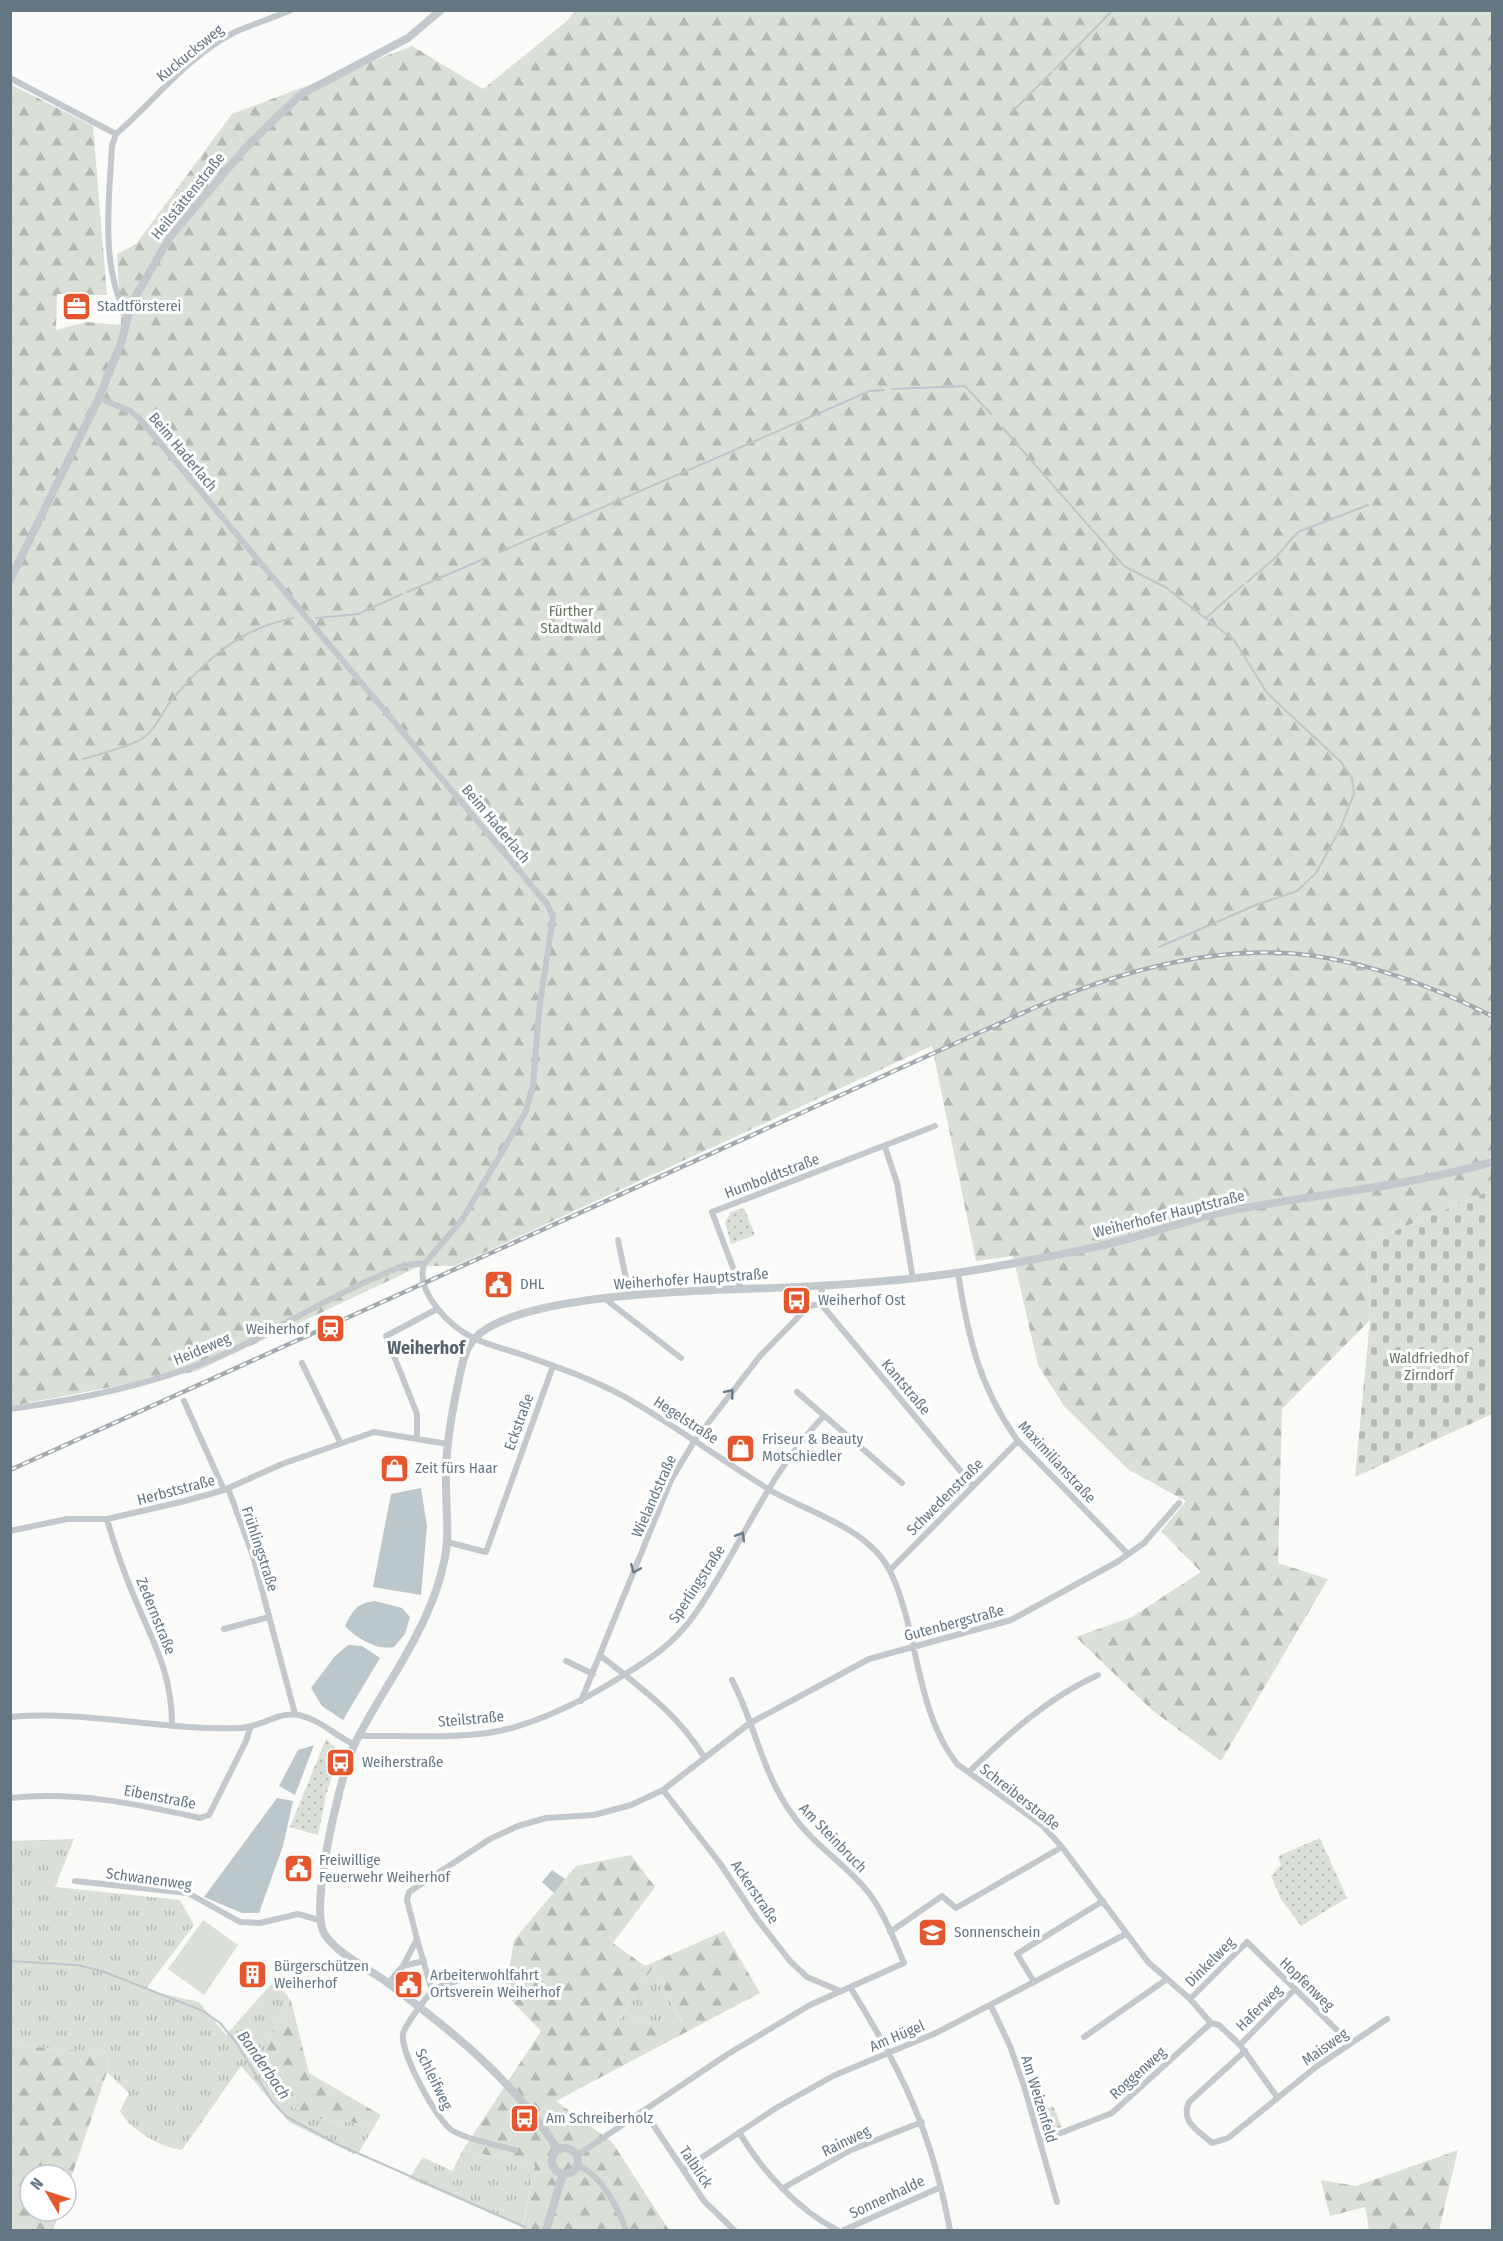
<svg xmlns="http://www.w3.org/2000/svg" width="1503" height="2241" viewBox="0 0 1503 2241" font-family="'Fira Sans Condensed',sans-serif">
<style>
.grass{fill:url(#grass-tufts)}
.forest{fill:url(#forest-firs);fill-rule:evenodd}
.cemetery{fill:url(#cemetery-stones)}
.park{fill:url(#park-dots)}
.garden{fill:#dadfd7}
.water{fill:#bbc7cb}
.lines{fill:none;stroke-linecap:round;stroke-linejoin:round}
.stream{stroke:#bbc7cb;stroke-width:2}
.minor{stroke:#c3c8cc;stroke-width:6}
.tertiary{stroke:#c3c8cc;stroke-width:8}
.rail-casing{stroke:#a2aab0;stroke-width:4.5}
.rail{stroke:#fff;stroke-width:2;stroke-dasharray:7;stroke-linecap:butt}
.oneway{stroke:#6a7a87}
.labels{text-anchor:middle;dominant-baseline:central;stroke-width:6;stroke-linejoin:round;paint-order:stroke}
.street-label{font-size:15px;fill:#657683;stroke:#fff}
.poi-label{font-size:15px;fill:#657683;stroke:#fff;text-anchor:start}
.park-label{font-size:15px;fill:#687a64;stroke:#fff}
.water-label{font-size:16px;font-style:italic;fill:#60757c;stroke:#fff}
.quarter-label{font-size:18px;font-weight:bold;fill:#57646e;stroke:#fff}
</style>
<defs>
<pattern id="grass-tufts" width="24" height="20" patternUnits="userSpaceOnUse" patternTransform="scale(1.5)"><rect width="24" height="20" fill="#dadfd7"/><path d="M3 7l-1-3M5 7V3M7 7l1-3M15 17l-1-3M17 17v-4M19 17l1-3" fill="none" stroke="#b4b9b4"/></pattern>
<pattern id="forest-firs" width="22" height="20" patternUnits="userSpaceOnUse" patternTransform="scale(1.5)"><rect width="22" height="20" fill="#dadfd7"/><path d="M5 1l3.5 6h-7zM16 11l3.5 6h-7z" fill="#b4b9b4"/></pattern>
<pattern id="cemetery-stones" width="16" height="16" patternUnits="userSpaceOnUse" patternTransform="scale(1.5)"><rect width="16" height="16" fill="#dadfd7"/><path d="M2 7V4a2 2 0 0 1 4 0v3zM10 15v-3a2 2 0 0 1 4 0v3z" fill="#b4b9b4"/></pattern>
<pattern id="park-dots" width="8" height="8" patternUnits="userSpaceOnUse" patternTransform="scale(1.5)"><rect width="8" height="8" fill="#dadfd7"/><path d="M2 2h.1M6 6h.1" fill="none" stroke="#b4b9b4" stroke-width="1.8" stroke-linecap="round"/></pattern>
</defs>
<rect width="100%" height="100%" fill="#fafaf8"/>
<path class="grass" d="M74,1839L55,1887L180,1900L194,1925L145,1990L199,2002L226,2035L275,1980L291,2001L263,2051L309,2118L375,2125L359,2152L354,2154L289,2122L241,2066L182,2150C160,2147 130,2130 120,2111L129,2093L107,2072L109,2053L11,2045L10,1841Z
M653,1966L682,2023L618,2021Z
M463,2150L535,2165L522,2227L409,2178L423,2157L452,2171Z"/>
<path class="forest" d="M575,11H1492V1190L1366,1243L1370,1320L1282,1409L1278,1563L1328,1579L1221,1761L1152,1710L1076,1637L1132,1617L1201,1572L1161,1531L1186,1501L1129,1470L1064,1406L1038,1365L1013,1256L976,1261L932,1046L455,1266H420L197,1371L11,1406L10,84L93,126L107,295L57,294L56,330L86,322L121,325L117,254L136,244L232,114L412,46L483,89L567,21Z
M631,1855L655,1887L613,1943L645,1966L724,1931L760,1993L556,2101L612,2142L669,2230H522L535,2165L463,2150L541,2031L505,1994L514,1940L576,1866ZM653,1967L682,2022L619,2021L618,2020Z
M291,2001L309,2073L381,2115L375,2125L309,2118L270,2090L263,2051Z
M10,2045L109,2053L107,2072L66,2193V2175H30V2211H60L53,2230H11Z
M1458,2150L1439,2230H1369L1365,2207L1330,2216L1321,2180L1356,2186Z"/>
<path class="cemetery" d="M1492,1190V1414L1355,1477L1370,1320L1366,1243Z"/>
<path class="park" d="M744,1208L755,1235L731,1244L725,1222L731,1212Z
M326,1739L340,1752L326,1795L318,1835L290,1827Z
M1320,1838L1347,1898L1301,1926L1281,1899L1271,1876L1281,1865L1278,1856Z
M1053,2106L1062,2127L1047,2130L1040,2125L1037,2113Z"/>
<path class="garden" d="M203,1920L238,1945L204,1995L168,1969Z"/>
<path class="water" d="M421,1488L427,1526L421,1595L373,1587L391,1494Z
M375,1601L402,1608L410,1617L405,1634L394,1647C378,1651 356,1638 345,1626C353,1610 357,1603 375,1601Z
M348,1645L362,1646L380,1658L343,1720L322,1706L311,1688L335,1656Z
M314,1745L295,1795L279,1786L298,1750Z
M277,1798L293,1801L283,1846L259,1913H242L204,1897Z
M552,1870L565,1879L554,1893L542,1882Z"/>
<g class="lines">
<path class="stream" d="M1054,70L1113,10
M1013,111L1051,73
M892,389L965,386L991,414
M1002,427L1124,566L1165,587L1234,640L1267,693L1341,762L1352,778L1354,794L1340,829L1316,873L1297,891L1256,905L1159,947
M500,552L870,391L884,390
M1247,582L1274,559L1298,532L1368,505
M407,592L486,558
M316,618L358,614L402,594
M1206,618L1243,585
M83,759C99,754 135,746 147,735C157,726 163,711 171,701C205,660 239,629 293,618
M10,1961L77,1965L102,1971L203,2011L220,2023L235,2041L272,2101L287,2117L335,2143L525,2227"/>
<path class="minor" d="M10,78L116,134
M127,316C100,267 109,200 112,146L116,134C154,101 189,55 235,32C253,24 273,18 291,10
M99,398L130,411L139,418L547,904L553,916L539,1011L533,1085L526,1111L462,1220L424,1264C415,1293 450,1326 473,1338C488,1345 505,1349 520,1354C560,1368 601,1382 637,1404C682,1431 725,1462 770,1490C809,1513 870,1528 891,1573C919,1633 915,1710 957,1764L1042,1825L1062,1847L1148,1962L1190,1999L1211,2023L1219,2025L1240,2045L1277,2097
M885,1147L897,1183L913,1279
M618,1240L629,1293
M958,1273C968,1337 979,1387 1018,1441L1128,1554
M741,1289L712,1212L935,1126
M604,1298L681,1358
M821,1304L973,1486
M821,1304L822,1285
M302,1363L340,1442
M797,1392L902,1483
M184,1401L224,1490
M10,1409C81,1399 152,1385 218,1357C271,1334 319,1302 372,1279C389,1272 405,1262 424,1264
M417,1438V1414L386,1336L437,1309
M228,1488L253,1556L295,1714
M107,1519C115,1548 126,1578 138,1606C156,1647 172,1678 172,1724
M10,1531L67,1519H107L185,1501L224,1490L282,1464L374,1432L448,1444
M447,1542L486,1552L553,1366
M890,1570L1018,1441
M224,1629L269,1617
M601,1656C640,1687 678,1714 704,1757
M566,1661L593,1674
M581,1701L671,1480L695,1440L760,1356L809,1306L821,1304
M10,1717C88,1710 164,1731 240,1728C259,1728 279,1711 298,1715C319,1719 336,1736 355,1745
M359,1736C404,1735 466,1740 508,1729C549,1718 584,1700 619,1678C650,1659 673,1645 695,1614C740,1550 767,1474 823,1417
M969,1772C1007,1735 1049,1697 1098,1675
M663,1790L719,1862L757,1919L790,1961L807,1977L840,1991
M10,1798C76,1791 137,1804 200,1818L209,1815L246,1741L250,1728
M75,1881L188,1893L240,1922L260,1923L298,1914L319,1920
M890,1932L942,1896L956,1908L1062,1847
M417,1939L407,1900L409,1892L490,1839L518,1826L546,1818L594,1815L631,1805L663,1790L750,1723L869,1659L1011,1620L1117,1562L1144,1543L1179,1503
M403,1966L417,1939L432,1991
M1033,1980L1017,1954L1103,1901
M457,1981C449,1983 442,1985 435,1989C428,1994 405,2025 403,2034C400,2052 437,2122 453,2131C471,2141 495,2144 515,2150
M388,1983L403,1966L424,1961
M850,1987C902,2070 932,2133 950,2230
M1190,1999L1247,1942L1350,2043
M991,2006L1010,2046L1024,2086L1057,2202
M1084,2037L1167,1979
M1240,2045L1295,1989
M1245,2051L1189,2102C1180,2122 1198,2130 1212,2143L1228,2138L1316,2067L1387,2019
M644,2111L704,2201L734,2230
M739,2132C762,2171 797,2209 837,2230
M1040,2141L1112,2113L1211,2023
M576,2156L728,2054L810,2005L904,1963C893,1937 882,1907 863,1886C841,1861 811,1842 792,1814C762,1773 755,1724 732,1680
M577,2165C601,2174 618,2208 626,2230
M683,2170L776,2108L833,2076L936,2033L1126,1934
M783,2188L851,2150L922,2122
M844,2230L941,2187"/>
<path class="tertiary" d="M10,580L99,398L122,340L131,304L170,237L248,145L300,95L408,38L441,10
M552 2161a13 13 0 1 1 26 0a13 13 0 1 1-26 0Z
M558,2150C516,2082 452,2031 388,1983C369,1969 339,1955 325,1935C308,1910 340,1780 352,1750C364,1723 381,1697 396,1672C416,1638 436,1601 444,1562C450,1536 446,1509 446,1483C445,1450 451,1416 458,1384C461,1369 464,1349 475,1338C511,1299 663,1292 716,1290C812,1287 910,1283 1004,1265C1040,1258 1077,1252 1112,1243C1151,1234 1189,1219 1228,1211C1316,1194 1405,1187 1492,1162
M546,2230L563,2174"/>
<defs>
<path id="rail" d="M10,1470L1036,1007C1113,974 1199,949 1284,953C1355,957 1430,985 1492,1016"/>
</defs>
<use href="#rail" class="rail-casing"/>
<use href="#rail" class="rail"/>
</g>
<defs><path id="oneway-chevron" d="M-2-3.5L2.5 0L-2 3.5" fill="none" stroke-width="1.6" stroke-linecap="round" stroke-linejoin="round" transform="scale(1.5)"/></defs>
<g class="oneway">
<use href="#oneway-chevron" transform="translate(730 1393) rotate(-51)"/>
<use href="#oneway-chevron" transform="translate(741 1536) rotate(-59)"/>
<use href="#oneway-chevron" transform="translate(635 1569) rotate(112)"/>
</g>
<defs>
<symbol id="office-square" viewBox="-11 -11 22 22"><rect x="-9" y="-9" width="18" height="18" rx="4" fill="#e4572e" stroke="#fff"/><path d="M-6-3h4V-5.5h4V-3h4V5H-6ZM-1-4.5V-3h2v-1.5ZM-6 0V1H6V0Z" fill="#fff"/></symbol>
<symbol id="civic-square" viewBox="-11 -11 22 22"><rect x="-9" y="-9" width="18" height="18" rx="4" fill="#e4572e" stroke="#fff"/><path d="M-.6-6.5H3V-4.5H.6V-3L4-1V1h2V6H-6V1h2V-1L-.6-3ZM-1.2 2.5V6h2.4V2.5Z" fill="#fff"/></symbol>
<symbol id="bus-square" viewBox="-11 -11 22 22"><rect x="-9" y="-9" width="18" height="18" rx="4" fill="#e4572e" stroke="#fff"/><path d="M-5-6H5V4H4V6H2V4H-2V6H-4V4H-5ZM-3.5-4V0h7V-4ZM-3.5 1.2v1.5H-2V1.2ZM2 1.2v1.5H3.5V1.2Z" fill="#fff"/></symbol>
<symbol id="station-square" viewBox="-11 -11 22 22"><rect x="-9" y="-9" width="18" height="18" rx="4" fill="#e4572e" stroke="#fff"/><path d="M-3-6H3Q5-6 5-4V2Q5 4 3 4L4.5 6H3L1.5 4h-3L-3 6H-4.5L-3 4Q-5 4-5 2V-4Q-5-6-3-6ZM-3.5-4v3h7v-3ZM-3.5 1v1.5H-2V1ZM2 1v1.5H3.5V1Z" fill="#fff"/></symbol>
<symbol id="shop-square" viewBox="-11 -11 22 22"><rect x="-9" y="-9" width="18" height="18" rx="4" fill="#e4572e" stroke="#fff"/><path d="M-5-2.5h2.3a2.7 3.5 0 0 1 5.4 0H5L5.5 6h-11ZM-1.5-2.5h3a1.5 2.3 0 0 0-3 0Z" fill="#fff"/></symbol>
<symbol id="school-square" viewBox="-11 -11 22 22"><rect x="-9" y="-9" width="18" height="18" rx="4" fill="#e4572e" stroke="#fff"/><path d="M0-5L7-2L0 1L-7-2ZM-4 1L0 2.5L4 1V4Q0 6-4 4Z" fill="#fff"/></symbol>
<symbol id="building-square" viewBox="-11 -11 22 22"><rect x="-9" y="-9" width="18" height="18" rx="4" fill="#e4572e" stroke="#fff"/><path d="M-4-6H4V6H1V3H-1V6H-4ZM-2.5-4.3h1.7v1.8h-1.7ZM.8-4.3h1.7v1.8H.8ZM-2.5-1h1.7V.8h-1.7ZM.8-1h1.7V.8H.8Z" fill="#fff"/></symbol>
</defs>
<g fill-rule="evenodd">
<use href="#office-square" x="60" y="290" width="33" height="33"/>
<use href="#civic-square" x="482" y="1268" width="33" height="33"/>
<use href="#bus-square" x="780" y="1284" width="33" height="33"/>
<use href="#station-square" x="314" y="1312" width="33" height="33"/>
<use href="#shop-square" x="724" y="1432" width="33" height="33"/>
<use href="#shop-square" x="378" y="1452" width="33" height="33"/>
<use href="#bus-square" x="324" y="1746" width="33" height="33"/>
<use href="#civic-square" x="282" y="1852" width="33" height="33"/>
<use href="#school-square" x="916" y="1916" width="33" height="33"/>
<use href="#building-square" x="236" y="1958" width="33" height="33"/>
<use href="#civic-square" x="392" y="1968" width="33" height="33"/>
<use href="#bus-square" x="508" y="2102" width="33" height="33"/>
</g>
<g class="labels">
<g class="street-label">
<text transform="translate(190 53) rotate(-39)">Kuckucksweg</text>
<text transform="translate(188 196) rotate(-51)">Heilstättenstraße</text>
<text transform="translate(183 452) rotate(50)">Beim Haderlach</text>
<text transform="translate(496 824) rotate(50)">Beim Haderlach</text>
<text transform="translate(772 1176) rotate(-21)">Humboldtstraße</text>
<text transform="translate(1169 1214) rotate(-14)">Weiherhofer Hauptstraße</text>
<text transform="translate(691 1279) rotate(-4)">Weiherhofer Hauptstraße</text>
<text transform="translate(202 1349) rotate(-23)">Heideweg</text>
<text transform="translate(906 1387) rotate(50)">Kantstraße</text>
<text transform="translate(686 1420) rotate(33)">Hegelstraße</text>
<text transform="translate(519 1422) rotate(-70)">Eckstraße</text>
<text transform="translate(1057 1462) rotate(47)">Maximilianstraße</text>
<text transform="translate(176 1490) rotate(-15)">Herbststraße</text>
<text transform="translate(654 1496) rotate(-66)">Wielandstraße</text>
<text transform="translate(945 1497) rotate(-45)">Schwedenstraße</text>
<text transform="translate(260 1549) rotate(72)">Frühlingstraße</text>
<text transform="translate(697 1584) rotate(-57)">Sperlingstraße</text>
<text transform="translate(156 1616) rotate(68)">Zedernstraße</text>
<text transform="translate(954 1623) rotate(-15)">Gutenbergstraße</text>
<text transform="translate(471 1719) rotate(-5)">Steilstraße</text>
<text transform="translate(160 1797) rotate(11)">Eibenstraße</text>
<text transform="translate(1020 1797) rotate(38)">Schreiberstraße</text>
<text transform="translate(833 1838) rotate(46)">Am Steinbruch</text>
<text transform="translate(149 1879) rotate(8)">Schwanenweg</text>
<text transform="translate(755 1892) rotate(56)">Ackerstraße</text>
<text transform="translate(1210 1962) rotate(-45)">Dinkelweg</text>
<text transform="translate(1307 1984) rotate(44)">Hopfenweg</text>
<text transform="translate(1259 2008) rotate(-45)">Haferweg</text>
<text transform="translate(897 2036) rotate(-23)">Am Hügel</text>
<text transform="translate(1325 2047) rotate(-35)">Maisweg</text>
<text transform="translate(1138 2073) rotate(-42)">Roggenweg</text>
<text transform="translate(434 2079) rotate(64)">Schleifweg</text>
<text transform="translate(1039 2099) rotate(73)">Am Weizenfeld</text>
<text transform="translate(846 2141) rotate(-26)">Rainweg</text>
<text transform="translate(696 2167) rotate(56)">Talblick</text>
<text transform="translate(887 2197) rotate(-25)">Sonnenhalde</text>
</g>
<g class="poi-label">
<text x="97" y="306">Stadtförsterei</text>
<text x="520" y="1284">DHL</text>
<text x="818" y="1300">Weiherhof Ost</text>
<text x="309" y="1329" text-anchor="end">Weiherhof</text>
<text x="762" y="1439">Friseur &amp; Beauty<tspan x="762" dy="17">Motschiedler</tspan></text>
<text x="415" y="1468">Zeit fürs Haar</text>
<text x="362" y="1762">Weiherstraße</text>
<text x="319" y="1860">Freiwillige<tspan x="319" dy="17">Feuerwehr Weiherhof</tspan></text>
<text x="954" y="1932">Sonnenschein</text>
<text x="274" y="1966">Bürgerschützen<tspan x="274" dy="17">Weiherhof</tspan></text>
<text x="430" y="1975">Arbeiterwohlfahrt<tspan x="430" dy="17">Ortsverein Weiherhof</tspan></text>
<text x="546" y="2118">Am Schreiberholz</text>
</g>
<g class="park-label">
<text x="571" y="611">Fürther<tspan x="571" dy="17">Stadtwald</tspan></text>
<text x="1429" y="1358">Waldfriedhof<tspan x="1429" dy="17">Zirndorf</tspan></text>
</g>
<g class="water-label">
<text transform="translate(264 2065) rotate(55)">Banderbach</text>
</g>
<g class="quarter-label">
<text x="426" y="1348">Weiherhof</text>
</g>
</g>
<rect width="1503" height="2241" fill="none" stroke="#657683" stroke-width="24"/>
<g transform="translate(48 2193) rotate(309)"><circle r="28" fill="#ffffff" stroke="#c1c8cd" stroke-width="1.5"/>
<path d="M0-4.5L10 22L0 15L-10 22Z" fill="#e4572e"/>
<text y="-9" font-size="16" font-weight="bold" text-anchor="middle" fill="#657683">N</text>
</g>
</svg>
